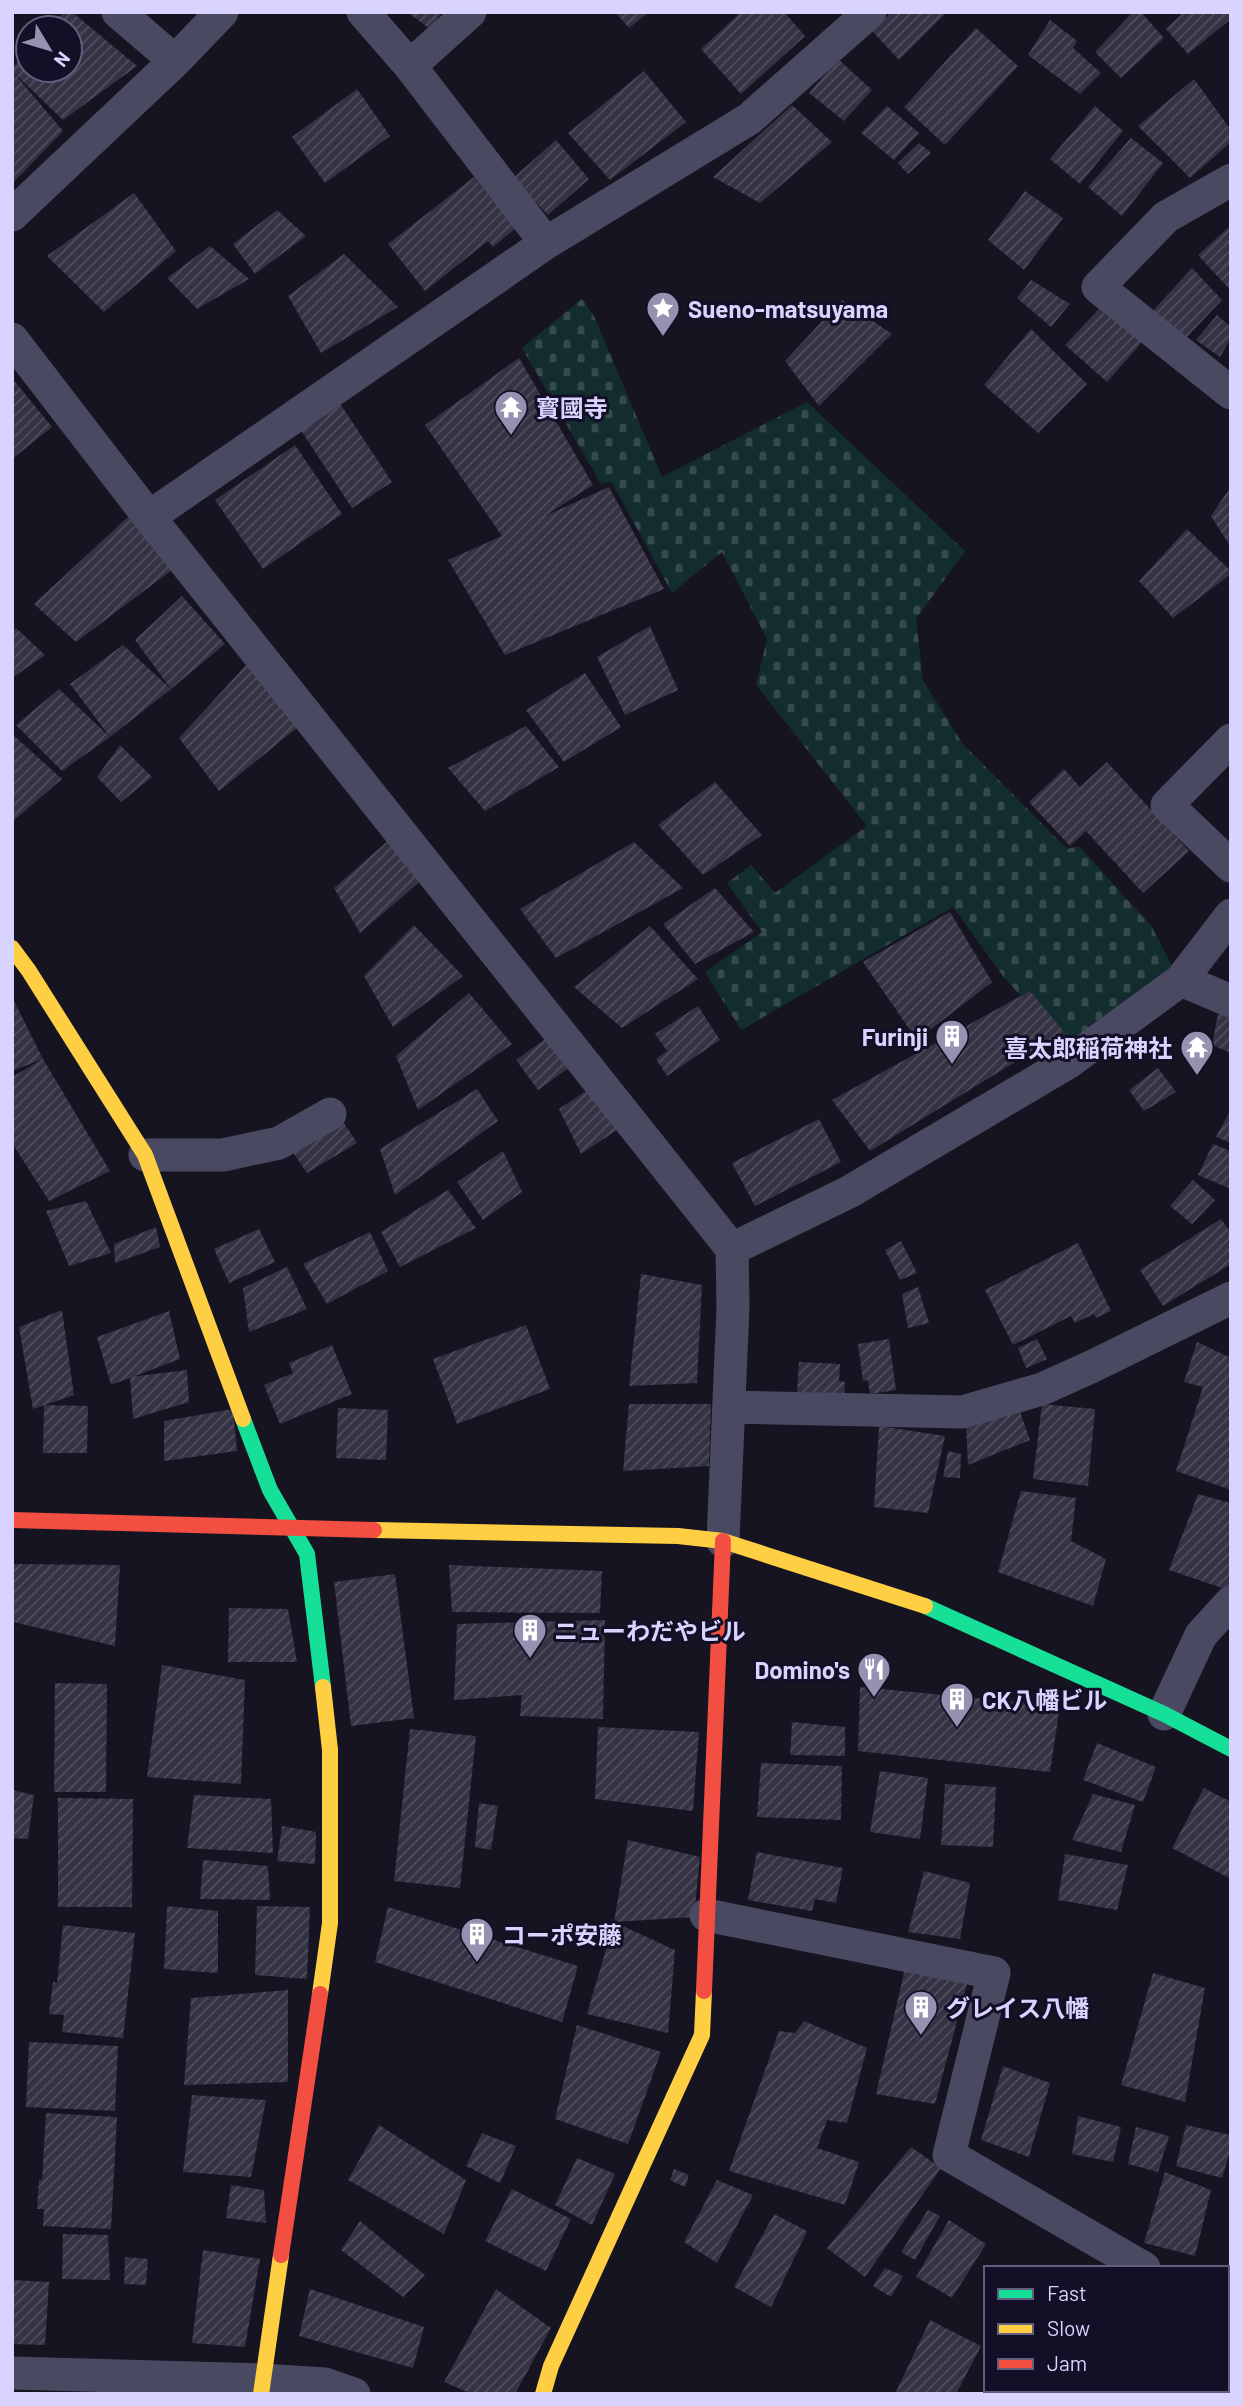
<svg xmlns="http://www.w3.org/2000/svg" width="1243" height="2406" viewBox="0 0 1243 2406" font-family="Barlow,'Noto Sans JP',sans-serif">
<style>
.cemetery{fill:url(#cemetery-stones)}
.building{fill:url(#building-hatch)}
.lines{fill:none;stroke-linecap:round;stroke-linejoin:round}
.street{stroke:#4a4962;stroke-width:33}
.fast{stroke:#16e098;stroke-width:16}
.slow{stroke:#ffcf43;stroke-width:16}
.jam{stroke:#f24e42;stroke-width:16}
.labels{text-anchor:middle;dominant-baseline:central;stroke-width:6;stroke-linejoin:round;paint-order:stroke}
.poi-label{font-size:24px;font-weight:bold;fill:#d9d4ff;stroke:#130f26;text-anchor:start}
</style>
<defs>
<pattern id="cemetery-stones" width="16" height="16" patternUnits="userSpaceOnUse" patternTransform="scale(1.75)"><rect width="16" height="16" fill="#132c2d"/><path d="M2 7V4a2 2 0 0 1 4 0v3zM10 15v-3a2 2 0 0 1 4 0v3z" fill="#354a4c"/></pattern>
<pattern id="building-hatch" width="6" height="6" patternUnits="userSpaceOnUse" patternTransform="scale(1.75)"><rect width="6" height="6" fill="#343243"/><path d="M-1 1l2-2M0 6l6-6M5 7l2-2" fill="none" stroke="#514f5f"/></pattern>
</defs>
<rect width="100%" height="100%" fill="#161421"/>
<path class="cemetery" d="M582,299L595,318L662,477L807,402L965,551L916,619L923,680L962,743L1067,849L1079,846L1152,927L1172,966L1065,1045L1003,976L953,907L741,1030L705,972L762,932L727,883L751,865L775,893L867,826L756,685L767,639L722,552L672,593L611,481L601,484L522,348Z"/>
<path class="building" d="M64,12H72L137,66L63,120L14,73L63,131L12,184V68L28,51V70H70V28H49Z
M407,12H442L430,29Z
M615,12H649L629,28Z
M741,12H784L805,36L741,94L701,49Z
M892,12H947L899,60L872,31Z
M1133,12H1141L1164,38L1121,78L1095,52Z
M1184,12H1231V19L1188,54L1166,29Z
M1050,20L1077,41L1073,48L1101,73L1080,94L1028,55Z
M976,28L1018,66L945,145L904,107Z
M838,59L872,90L844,121L809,93Z
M644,71L686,122L610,180L568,133Z
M1194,79L1231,130V142L1190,178L1138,126Z
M357,89L390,136L325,183L292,137Z
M792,105L832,142L760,203L713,177Z
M887,106L919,133L894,160L861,133Z
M1095,106L1123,131L1080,184L1050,159Z
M1131,138L1163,163L1122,216L1088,187Z
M556,140L589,179L548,215L513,178Z
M919,143L931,153L908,174L898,163Z
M474,177L515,229L493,247L488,241L425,291L388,244Z
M1025,191L1063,218L1024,270L988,240Z
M134,193L176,251L104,312L47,256Z
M277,210L306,236L255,274L233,244Z
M1231,225V291L1198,255Z
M210,246L249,279L197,309L167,278Z
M344,254L398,307L321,353L288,296Z
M1192,268L1222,300L1182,342L1148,316Z
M1031,280L1070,304L1051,327L1017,298Z
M842,300L892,334L819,406L785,361Z
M1099,309L1142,342L1107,382L1065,345Z
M1217,315L1231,327V338L1220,357L1196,340Z
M1031,329L1087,384L1038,433L984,385Z
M519,358L593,485L545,516L609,487L664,589L505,655L448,560L502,536L425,425Z
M12,378L52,427L12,459Z
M339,402L392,482L352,508L300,429Z
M295,445L342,514L263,569L215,500Z
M1231,486V548L1211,516Z
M130,515L176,567L76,642L34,604Z
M1187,529L1231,571V574L1173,618L1139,581Z
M182,596L225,644L171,689L110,737L70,684L123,645L171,689L135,640Z
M650,626L678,690L625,715L597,657Z
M16,628L45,655L12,678V632Z
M249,662L303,723L219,791L179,738Z
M585,673L621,727L564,762L526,710Z
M59,689L110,737L62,771L16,725Z
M526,726L559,767L485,811L448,768Z
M12,734L62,779L12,822Z
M120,745L152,777L121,802L97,777Z
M1107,762L1189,851L1143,893L1086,831L1070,846L1029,802L1064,769L1080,787Z
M715,782L762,835L703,875L658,825Z
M390,839L423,879L360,933L334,888Z
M634,842L683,888L556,958L520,909Z
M715,888L754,932L695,964L663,924Z
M950,912L992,982L917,1040L863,962Z
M414,925L463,976L393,1027L364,976Z
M650,926L698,979L622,1028L574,987Z
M1030,991L1064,1032L870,1151L832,1100Z
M469,993L512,1044L418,1110L396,1056Z
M12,997L43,1059L110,1171L49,1201L12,1143V1077L43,1059L12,1071Z
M698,1006L720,1040L667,1076L656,1059L667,1051L655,1034Z
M1219,1009L1231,1014V1053L1212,1045Z
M551,1035L573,1065L538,1090L516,1060Z
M1158,1068L1176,1092L1144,1111L1129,1090Z
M598,1083L626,1124L581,1154L559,1109Z
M477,1089L498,1121L395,1195L380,1149Z
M1231,1109V1143L1216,1137Z
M338,1114L357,1143L307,1173L288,1145Z
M819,1119L841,1162L755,1206L732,1163Z
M1213,1144L1231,1151V1189L1198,1175Z
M503,1151L522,1192L483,1220L457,1182Z
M1193,1180L1215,1200L1192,1224L1170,1206Z
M448,1190L476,1228L400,1267L381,1232Z
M86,1201L111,1253L69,1266L46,1211Z
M1221,1219L1231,1233V1264L1163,1306L1140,1270Z
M156,1227L160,1247L115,1263L114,1244Z
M259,1229L275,1262L229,1283L214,1249Z
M370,1232L388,1271L327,1304L303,1264Z
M901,1241L917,1273L900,1280L885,1250Z
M1078,1243L1111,1311L1096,1318L1094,1314L1075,1323L1071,1316L1013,1345L985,1290Z
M287,1267L307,1309L249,1332L243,1288Z
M641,1274L702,1285L697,1383L629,1386Z
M918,1287L929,1323L908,1328L902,1294Z
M62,1310L74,1395L33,1409L19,1327Z
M169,1311L180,1359L111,1385L97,1337Z
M526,1325L550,1389L457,1424L433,1359Z
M889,1339L896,1390L870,1394L868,1380L863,1381L858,1344Z
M1037,1339L1047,1359L1026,1368L1018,1348Z
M1197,1342L1231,1358V1490L1176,1471L1203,1387L1184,1382Z
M332,1345L352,1394L280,1424L264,1385L293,1373L289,1363Z
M799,1362L840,1364L839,1381L845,1382L844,1394L797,1392Z
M187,1370L189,1402L133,1419L130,1377Z
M629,1404H711L709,1466L623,1471Z
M1042,1404L1095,1409L1088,1486L1033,1479Z
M44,1405L88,1406L87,1453H43Z
M338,1408L388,1410L386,1460L336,1458Z
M233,1409L237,1451L164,1461V1421Z
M1019,1409L1030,1440L968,1465L966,1427Z
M879,1426L945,1436L928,1513L874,1507Z
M948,1451L961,1454L960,1478L943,1477Z
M1021,1491L1076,1498L1071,1541L1106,1559L1093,1606L998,1572Z
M1198,1494L1231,1503V1585L1228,1590L1169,1570Z
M12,1564L120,1565L115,1646L13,1622Z
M449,1565L602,1571L600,1613L452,1612Z
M395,1574L414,1718L351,1726L334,1582Z
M229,1608L288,1609L297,1662H228Z
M605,1620L603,1719L520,1716L522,1695L454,1700L457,1624Z
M162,1665L245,1680L241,1784L147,1777Z
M55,1683L107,1684L106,1792H54Z
M860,1687L1060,1706L1050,1772L858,1751Z
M792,1722L845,1727V1756L790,1755Z
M598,1727L699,1732L693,1811L595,1799Z
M410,1729L476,1736L460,1888L394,1881Z
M1097,1743L1156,1767L1143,1802L1083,1780Z
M761,1763L842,1766L841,1820L757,1817Z
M880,1771L928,1778L920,1839L870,1832Z
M945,1784L996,1787L993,1847L941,1845Z
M1204,1788L1231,1802V1879L1172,1848Z
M12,1790L34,1795L28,1839L12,1838Z
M1093,1794L1135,1805L1121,1852L1072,1840Z
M194,1795L271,1799L273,1853L187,1848Z
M58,1798L133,1799L132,1907H58Z
M479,1803L498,1806L491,1850L475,1847Z
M282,1826L316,1832L315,1864L277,1861Z
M628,1840L700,1857L694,1917L614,1922Z
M757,1852L843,1868L836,1903L815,1899L812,1911L748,1900Z
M1065,1854L1128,1865L1117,1910L1058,1900Z
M203,1860L268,1866L270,1900L200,1899Z
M924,1871L970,1883L960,1939L908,1932Z
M167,1906L218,1911V1973L164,1969Z
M257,1906L310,1907L307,1979L255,1975Z
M388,1907L578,1966L562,2022L375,1962Z
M614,1922L675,1950L668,2033L587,2014Z
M63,1925L135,1933L123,2038L62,2032L64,2015L49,2014L53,1982L57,1983Z
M906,1964L968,1980L935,2104L876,2094Z
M1153,1973L1205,1988L1185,2102L1121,2085Z
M288,1990V2082L184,2085L191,1998Z
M804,2021L867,2048L847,2123L827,2120L817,2148L859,2162L845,2205L729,2171L779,2031L795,2033Z
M577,2025L661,2052L628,2144L555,2119Z
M29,2042L118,2046L115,2111L26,2107Z
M1003,2066L1050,2083L1029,2157L981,2140Z
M192,2095L266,2100L251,2177L183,2172Z
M46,2113L117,2117L111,2229L43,2226L44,2209H37L39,2179L42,2180Z
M1078,2116L1121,2127L1113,2162L1072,2154Z
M379,2125L466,2180L444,2234L348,2180Z
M1186,2125L1231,2135V2148L1222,2178L1176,2166Z
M1136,2127L1169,2136L1158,2172L1128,2164Z
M482,2133L516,2146L500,2183L466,2166Z
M911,2147L941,2168L865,2277L827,2248Z
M577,2158L615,2174L592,2225L555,2205Z
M674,2169L689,2175L685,2187L670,2180Z
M1165,2172L1211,2190L1195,2256L1144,2243Z
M717,2180L753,2195L717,2263L684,2242Z
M231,2185L264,2190L266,2223L226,2218Z
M512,2189L571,2219L546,2271L485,2241Z
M928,2210L940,2216L915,2260L901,2252Z
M774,2214L807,2231L771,2307L734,2287Z
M949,2220L986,2244L952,2298L916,2277Z
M360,2221L425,2275L403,2297L341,2250Z
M63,2234L108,2235L110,2280L62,2279Z
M203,2250L260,2259L245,2347L192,2343Z
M125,2257L148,2259L146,2285L124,2284Z
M885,2268L903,2276L891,2297L873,2286Z
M12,2280L49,2282L45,2345L12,2344Z
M310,2289L424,2327L413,2368L299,2336Z
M496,2289L551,2328L515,2394H472L444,2382Z
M930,2320L981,2346L956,2394H895Z
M993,2390H1037L1035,2394H991Z
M1079,2390H1137L1136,2394H1077Z"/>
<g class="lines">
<path class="street" d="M118,12L175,61
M363,12L410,66L546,243
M410,66L470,12
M1231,180L1166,217L1098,287L1231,393
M12,215L175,61L222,12
M12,339L149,517L732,1249L733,1307L723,1541
M149,517L546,243L749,119L870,12
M1231,740L1167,805L1231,866
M1181,980L1231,1001
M145,1155H223L279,1143L330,1114
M732,1249L849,1192L1069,1062L1181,980L1231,915
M730,1407L962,1412L1042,1389L1093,1366L1231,1298
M1164,1714L1201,1635L1231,1602
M706,1915L994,1973L949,2155L1144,2268
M12,2373L262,2380L325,2384L354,2394
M1151,2394L1152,2390"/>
<path class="fast" d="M243,1419L270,1490L307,1554L323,1687
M925,1606L1164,1714L1231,1749"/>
<path class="slow" d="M12,948L29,971L145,1155L243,1419
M374,1530L678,1536L723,1541L925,1606
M320,1994L330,1923V1750L323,1687
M261,2394L281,2255
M543,2394L551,2366L702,2035L704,1991"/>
<path class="jam" d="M12,1520L374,1530
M704,1991L723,1541
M281,2255L320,1994"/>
</g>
<defs>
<symbol id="sight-pin" viewBox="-11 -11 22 30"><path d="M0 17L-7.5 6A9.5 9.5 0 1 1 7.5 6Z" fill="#9591b1" stroke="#130f26"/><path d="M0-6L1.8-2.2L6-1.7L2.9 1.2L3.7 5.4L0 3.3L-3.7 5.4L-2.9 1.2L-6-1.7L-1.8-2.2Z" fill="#fff"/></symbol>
<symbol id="temple-pin" viewBox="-11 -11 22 30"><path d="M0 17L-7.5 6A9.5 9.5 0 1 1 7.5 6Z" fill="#9591b1" stroke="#130f26"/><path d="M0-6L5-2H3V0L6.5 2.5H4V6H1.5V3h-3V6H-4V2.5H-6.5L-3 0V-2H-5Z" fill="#fff"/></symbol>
<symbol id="building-pin" viewBox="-11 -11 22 30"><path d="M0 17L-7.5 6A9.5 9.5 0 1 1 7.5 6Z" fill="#9591b1" stroke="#130f26"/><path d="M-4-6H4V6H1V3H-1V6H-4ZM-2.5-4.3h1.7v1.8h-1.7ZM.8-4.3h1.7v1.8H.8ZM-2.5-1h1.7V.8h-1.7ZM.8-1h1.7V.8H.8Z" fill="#fff"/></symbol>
<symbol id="restaurant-pin" viewBox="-11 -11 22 30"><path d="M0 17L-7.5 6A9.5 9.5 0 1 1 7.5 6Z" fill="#9591b1" stroke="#130f26"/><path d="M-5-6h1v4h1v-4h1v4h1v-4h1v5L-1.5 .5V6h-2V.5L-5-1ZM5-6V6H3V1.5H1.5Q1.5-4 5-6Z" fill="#fff"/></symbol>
</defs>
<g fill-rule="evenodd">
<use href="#sight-pin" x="644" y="289" width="38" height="52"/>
<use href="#temple-pin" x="492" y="388" width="38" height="52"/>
<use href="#building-pin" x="933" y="1017" width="38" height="52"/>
<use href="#temple-pin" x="1178" y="1028" width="38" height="52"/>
<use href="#building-pin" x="511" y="1611" width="38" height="52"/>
<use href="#restaurant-pin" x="855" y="1650" width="38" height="52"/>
<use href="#building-pin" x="938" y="1680" width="38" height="52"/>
<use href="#building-pin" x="458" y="1915" width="38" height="52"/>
<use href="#building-pin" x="902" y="1988" width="38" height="52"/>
</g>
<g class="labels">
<g class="poi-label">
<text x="688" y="308">Sueno-matsuyama</text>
<text x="536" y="407">寳國寺</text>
<text x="928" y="1036" text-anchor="end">Furinji</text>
<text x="1172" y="1047" text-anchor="end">喜太郎稲荷神社</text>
<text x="554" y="1630">ニューわだやビル</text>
<text x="850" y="1669" text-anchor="end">Domino's</text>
<text x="982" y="1699">CK八幡ビル</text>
<text x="502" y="1934">コーポ安藤</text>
<text x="946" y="2007">グレイス八幡</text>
</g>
</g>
<rect width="1243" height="2406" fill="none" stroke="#d9d4ff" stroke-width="28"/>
<rect x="984" y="2266" width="245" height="126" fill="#130f26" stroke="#625e7d" stroke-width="2"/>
<rect x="998" y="2289" width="35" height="10" fill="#16e098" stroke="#625e7d" stroke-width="2"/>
<text x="1047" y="2301" font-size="21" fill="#d9d4ff">Fast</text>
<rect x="998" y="2324" width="35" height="10" fill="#ffcf43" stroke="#625e7d" stroke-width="2"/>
<text x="1047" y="2336" font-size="21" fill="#d9d4ff">Slow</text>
<rect x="998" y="2359" width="35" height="10" fill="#f24e42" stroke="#625e7d" stroke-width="2"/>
<text x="1047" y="2371" font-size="21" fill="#d9d4ff">Jam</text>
<g transform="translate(49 49) rotate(128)"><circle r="33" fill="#130f26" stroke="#625e7d" stroke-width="2"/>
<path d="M0-5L12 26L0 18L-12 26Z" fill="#9591b1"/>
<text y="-10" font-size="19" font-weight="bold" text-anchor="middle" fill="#d9d4ff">N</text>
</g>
</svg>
